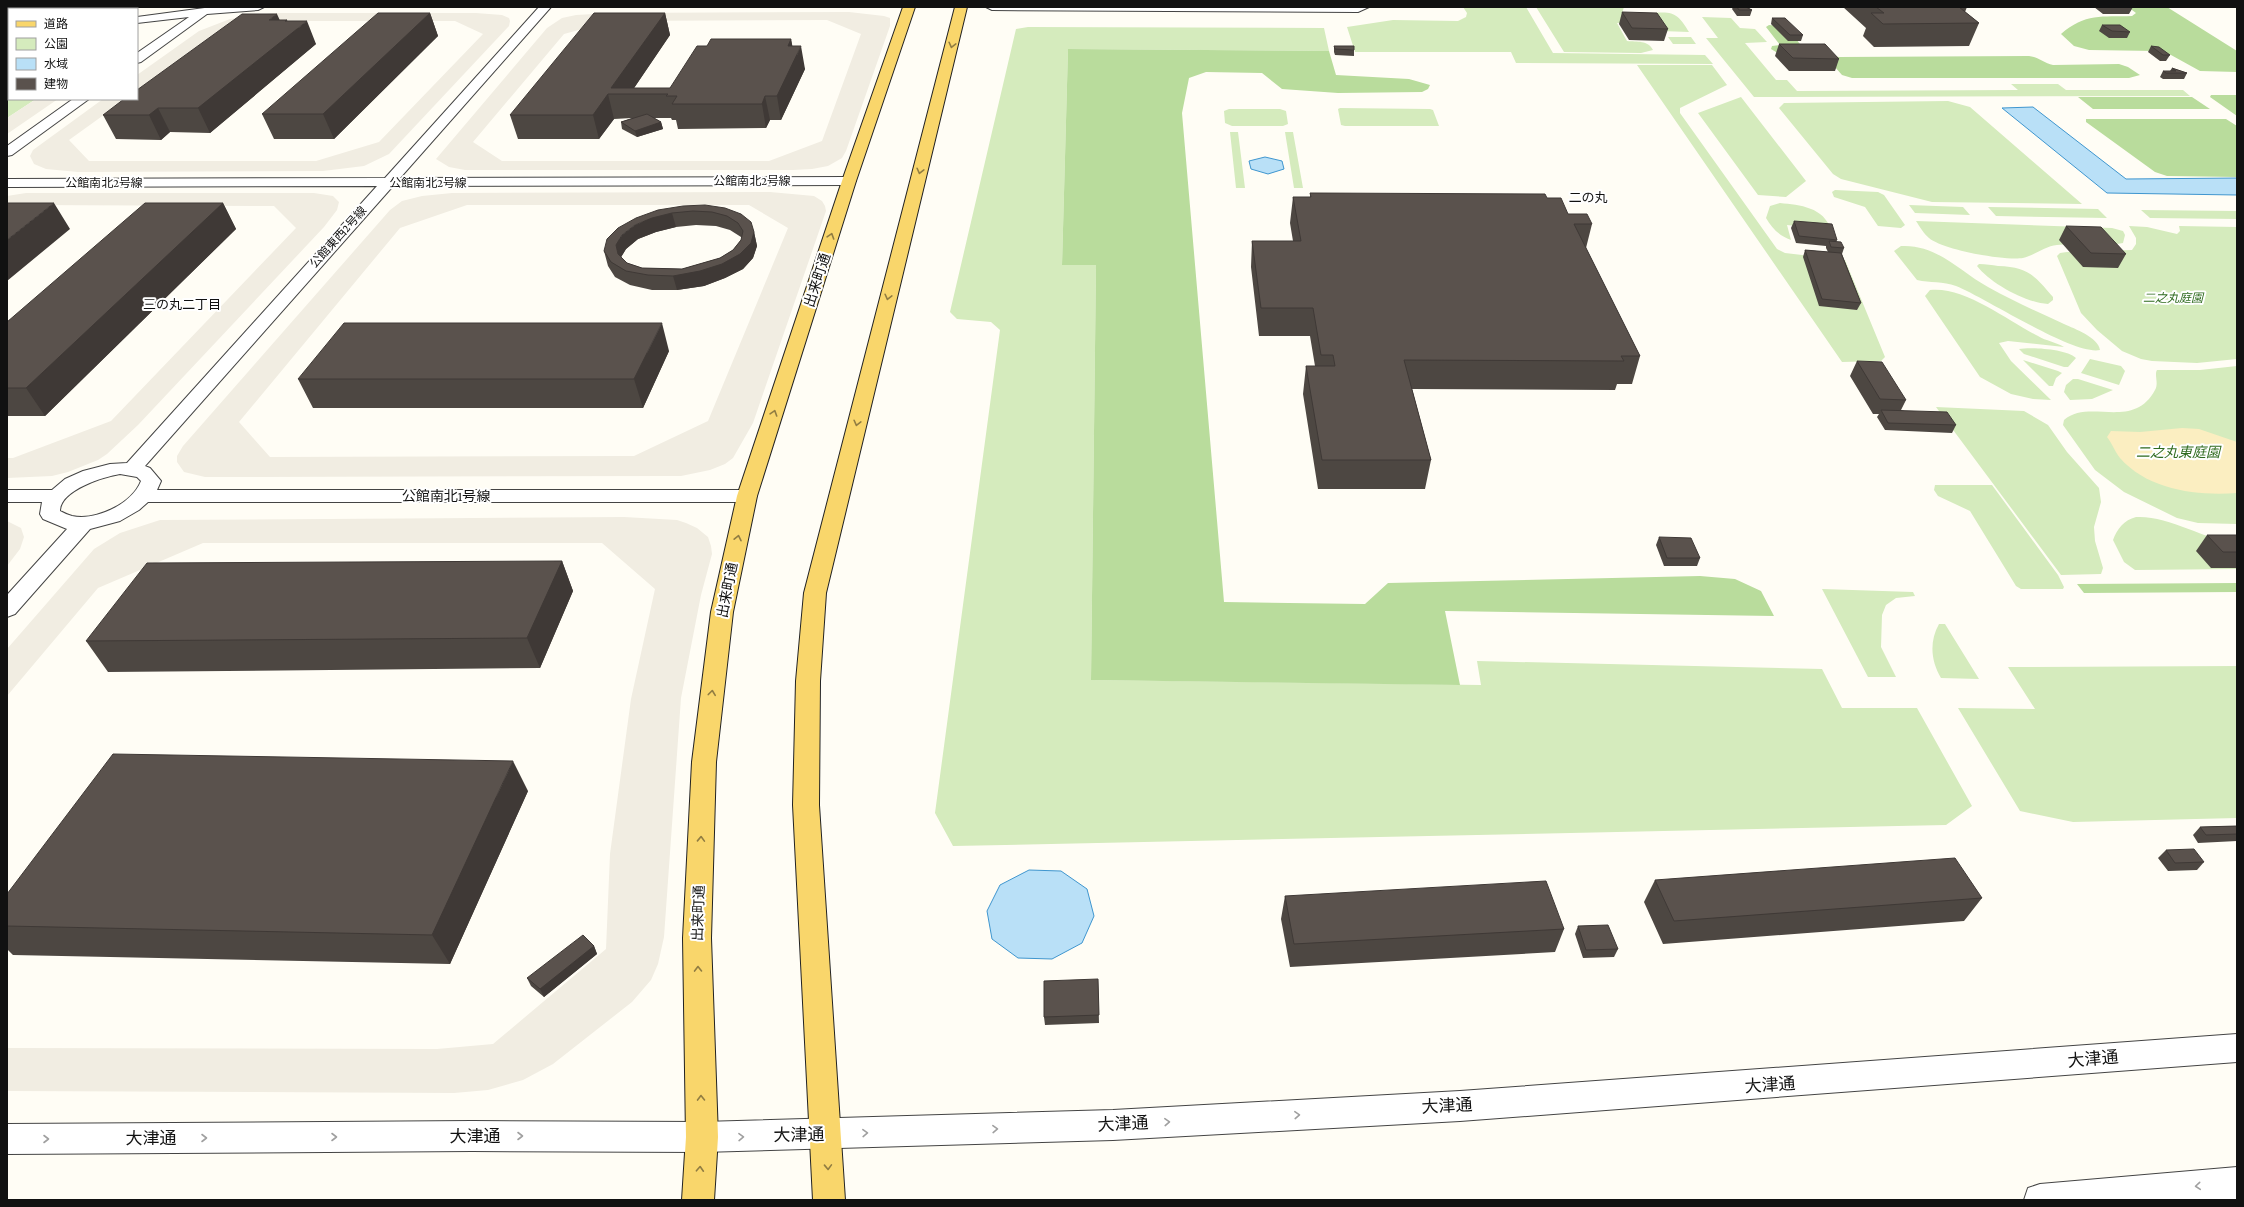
<svg xmlns="http://www.w3.org/2000/svg" width="2244" height="1207" viewBox="0 0 2244 1207" font-family="'Crimson Pro','Noto Sans JP',serif">
<style>
.green{fill:#d5ebbd}
.forest{fill:#b9dc9c}
.sand{fill:#fbeec1}
.plaza{fill:#f1ede2;fill-rule:evenodd}
.water{fill:#b9e0f7;stroke:#3f96cf}
.lines{fill:none;stroke-linecap:round;stroke-linejoin:round}
.minor-casing{stroke:#444;stroke-width:2}
.major-casing{stroke:#222;stroke-width:2}
.minor{fill:#fff;fill-rule:evenodd}
.major{fill:#f9d66b;fill-rule:evenodd}
.wall{fill:#4d4742;fill-rule:evenodd}
.shaded-wall{fill:#3f3936}
.building{fill:#5a524d;stroke:#3f3936;fill-rule:evenodd}
.oneway{stroke:#917d42}
.oneway2{stroke:#a0a0a0}
.labels{text-anchor:middle;dominant-baseline:central;stroke-width:4;stroke-linejoin:round;paint-order:stroke}
.far-street-label{font-size:12px;fill:#111;stroke:#fff}
.far-park-label{font-size:12px;font-style:italic;fill:#2f6b1f;stroke:#fff}
.far-quarter-label{font-size:13px;fill:#111;stroke:#fff}
.far-neighbourhood-label{font-size:13px;fill:#111;stroke:#fff}
.street-label{font-size:14px;fill:#111;stroke:#fff}
.park-label{font-size:14px;font-style:italic;fill:#2f6b1f;stroke:#fff}
.near-street-label{font-size:17px;fill:#111;stroke:#fff}
</style>
<rect width="100%" height="100%" fill="#fffdf5"/>
<path class="green" d="M7,7H110L107,9H9V99H36L7,118Z
M1463,7H1526L1553,53L1705,55L1713,64L1516,63L1511,52H1355L1347,27L1393,20L1458,21L1466,17L1467,13Z
M1536,7H1624L1622,13L1626,23H1617L1627,41C1637,42 1648,40 1653,50L1641,53L1564,52Z
M1655,13C1675,11 1679,16 1689,32L1661,31L1650,14Z
M1702,17L1731,18L1740,28L1755,29L1767,42L1745,43L1776,80H1787L1797,91L2018,90L2011,84H2058L2066,90H2183L2190,96L1754,97L1706,38H1718Z
M1028,27L1324,28L1329,51L1068,49L1062,265H1096L1091,680L1481,685L1477,661L1822,669L1842,708H1917L1972,806L1946,825L953,846L935,813L1000,330L991,322L957,319L950,312L1016,29Z
M1668,37H1691L1696,44H1673Z
M1637,65H1712L1727,85L1680,108V113L1777,249L1785,253L1845,260L1885,357L1881,361L1842,362Z
M1741,97L1806,181L1786,197L1758,195L1698,113Z
M1948,101L1970,107L2082,204L1932,202L1841,179L1833,174L1779,108L1784,103Z
M1340,108L1430,109L1433,110L1439,126H1345L1341,125L1338,109Z
M1229,109H1280L1286,111L1288,124L1283,126H1232L1225,123L1224,111Z
M1230,132H1238L1245,188H1236Z
M1285,132H1293L1303,188H1294Z
M1835,190L1878,192L1884,195L1905,225L1901,228L1878,226L1865,207L1834,197L1832,192Z
M1780,203C1800,205 1824,207 1831,230L1787,225L1791,240C1779,236 1772,228 1766,218L1770,206Z
M1909,205L1963,207L1970,215L1915,213Z
M1988,207L2098,209L2107,218L1996,216Z
M2141,210L2237,211V219L2150,218Z
M1916,221L2112,228L2123,231L2125,235L2123,243C2101,248 2079,243 2057,245C2045,246 2035,255 2023,258C2005,261 1943,250 1929,238C1924,234 1920,227 1916,221Z
M2129,226L2147,227L2177,234L2180,231L2179,226L2237,227V359L2197,363L2152,361L2141,359L2122,351L2097,330L2081,313L2057,256L2060,253L2067,252L2132,250L2136,244V238Z
M1901,246C1937,244 1959,271 1988,287C2013,301 2038,312 2064,324C2075,329 2098,337 2100,350C2074,356 1986,298 1956,286C1943,281 1930,283 1917,280L1894,251Z
M1979,264C1986,264 1992,265 1998,266C2028,267 2034,275 2053,297V300L2048,304C2026,303 1990,283 1977,266Z
M1930,290C1965,286 2008,321 2038,336C2046,341 2056,342 2064,347L2008,341L1999,343L2011,361L2051,400L2033,399L2011,394L1980,377L1925,296Z
M2019,349C2032,347 2066,349 2076,358L2068,367H2064L2024,354Z
M2090,359L2121,366L2125,371L2119,385L2081,373Z
M2023,360L2058,371L2062,373L2056,378L2053,386H2049Z
M2237,366V524L2198,523L2177,518L2124,492L2095,470L2063,425L2064,420C2089,398 2133,431 2155,390C2159,383 2154,375 2157,370H2200Z
M2073,379H2078L2113,390L2092,399L2070,400L2064,392L2066,385Z
M1936,407L2024,411L2048,425L2067,452L2099,488L2101,502L2094,527L2095,541L2103,568L2101,574L2061,575Z
M1935,485H1992L2058,575L2064,587L2063,589H2021L2016,586L1970,511L1938,496L1934,490Z
M2136,517C2167,515 2204,539 2237,544V569L2135,570L2124,562L2113,540C2117,529 2124,520 2136,517Z
M1822,589L1913,592L1915,596L1896,598L1886,605L1882,615L1881,647L1896,677H1868Z
M1939,624H1945L1979,679L1941,678C1931,661 1929,642 1939,624Z
M2237,666V818L2073,822L2020,811L1958,708L2035,709L2008,667Z"/>
<path class="forest" d="M2128,7H2167L2237,51V72L2200,71L2171,55L2156,51L2089,50L2074,46L2061,34C2085,13 2102,17 2132,16L2136,13Z
M1769,25C1800,26 1791,43 1810,51C1819,55 1829,56 1839,57L2029,56C2038,57 2044,63 2053,65L2119,64L2128,67L2140,75L2129,78H1852L1842,75L1827,58L1776,52L1771,49L1772,46L1780,45L1766,27Z
M1068,49L1329,51L1336,75L1409,79L1430,85L1428,89L1422,92L1338,93L1282,89L1262,73L1206,72L1189,78L1182,113L1224,602L1365,604L1388,583L1700,576L1735,579L1761,591L1774,616L1445,611L1460,685L1091,680L1096,265H1062Z
M2211,95H2237V116L2210,97Z
M2078,97H2192L2210,109H2093Z
M2086,119H2226L2237,126V177L2167,176L2155,172L2086,122Z
M2237,583V592L2084,593L2077,584Z"/>
<path class="sand" d="M2182,428L2199,429L2237,442V493C2197,496 2148,490 2120,458C2115,452 2112,443 2107,437L2111,431L2140,432Z"/>
<path class="plaza" d="M849,12L884,16L890,18V26L846,151L842,158L828,166L812,169L793,170H465L449,167L436,159L547,28L562,18L576,15L612,13ZM827,20L861,34L822,141L769,161H502L473,142L564,34L612,21Z
M273,13H476L502,15L509,18L510,21L509,26L389,154L364,166L323,171L78,172L46,169L34,164L30,156L33,150L103,99H126L69,140L89,161H316L379,142L483,34L455,21H268L137,91V75L199,31L230,19Z
M36,99H58L7,134V118Z
M770,192L814,196L822,201L825,206L826,211L753,423L733,458L725,464L710,470L681,476L205,477L184,472L177,462V456L183,446L390,210L402,201L422,196L452,193ZM467,205H749L788,228L708,421L634,456L270,457L239,422L400,228Z
M26,193H314L333,196L339,202L337,210L324,227L138,425L107,454L98,460L68,472L52,476L7,478V458H13L111,421L296,228L274,206L28,205L7,211V196Z
M624,517L677,520L686,523L697,528L708,537L711,546L712,554L701,595L681,698L664,937L658,964L651,980L632,1002L553,1064L523,1080L488,1090L454,1093L7,1091V1048L437,1049L493,1044L606,949L610,854L631,699L655,589L602,543H203L98,588L7,696V649L94,549L120,533L160,520Z
M7,521L21,528L24,537L20,549L7,566Z"/>
<path class="water" d="M2033,107L2126,179L2237,178V195L2107,193L2002,108Z
M1265,157L1282,161L1284,169L1268,174L1251,169L1249,161Z
M1029,870L1061,871L1087,889L1094,916L1082,943L1052,959L1018,958L992,939L987,911L1000,885Z"/>
<g class="lines">
<defs>
<path id="minor" d="M264,7L258,10L207,14L141,62L137,63V53L189,17L137,23V17L212,7Z
M539,7H551L400,178L849,177L856,181L849,185L393,186L145,466L150,468L161,481L157,490H747L754,492L757,496L754,500L747,502H148L139,510L120,521L90,529L15,614L7,617V595L67,529L43,519L40,514L42,502H7V490H52L65,479L83,471L110,464L127,463L377,186L7,187V179L385,178ZM120,474L137,477L141,481C132,504 96,521 72,516C68,515 64,513 60,511C60,490 103,477 120,474Z
M986,7H1369L1358,12L992,10Z
M9,37V45L7,46V38Z
M73,99H89L12,155L7,156V146Z
M2237,1034V1062L1460,1121L1113,1140L702,1152L472,1151L7,1154V1124L472,1121L702,1122L1113,1110L1460,1091Z
M2237,1167V1199L2024,1200L2028,1188L2040,1184Z"/>
<path id="major" d="M903,7H915L856,181L757,496L733,612L716,762L711,938L718,1137L714,1200H682L686,1137L683,938L692,762L711,612L737,496L842,181Z
M955,7H967L826,593L820,681L819,805L845,1200H813L793,805L796,681L804,593Z"/>
</defs>
<use href="#minor" class="minor-casing"/>
<use href="#major" class="major-casing"/>
<use href="#minor" class="minor"/>
<use href="#major" class="major"/>
</g>
<path class="wall" d="M1733,7H1749L1748,8L1752,10L1750,16H1737L1732,9Z
M1843,7H1967L1965,12L1979,23L1969,46L1874,47L1863,36L1866,28Z
M2094,7H2133L2129,14H2103Z
M1622,12L1668,29L1664,41L1629,40L1619,24Z
M430,13L438,36L334,139H274L262,114Z
M665,13L670,35L634,88H670L707,46L791,39L792,46L805,69L781,120H770L766,128L678,129L676,120H672L671,118H654L661,122L663,129L637,137L622,129L621,122L632,118L614,119L599,139H518L510,115Z
M1772,18L1803,35L1801,41H1788L1771,24Z
M280,20L287,21L316,44L210,133L170,132L161,140L116,139L103,115Z
M2102,25L2130,32L2127,38H2109L2099,31Z
M1779,44L1839,59L1835,71H1789L1775,56Z
M1334,46L1354,50V56L1335,55L1334,52Z
M2151,46L2170,55L2166,61H2160L2148,52Z
M2172,68L2187,73L2184,79H2163L2160,77L2163,71H2170Z
M1310,193L1547,198L1568,214L1592,224L1586,248L1640,356L1632,384H1617L1615,390L1412,389L1431,460L1425,489H1318L1303,394L1306,366H1315L1310,336H1259L1251,267L1252,241H1293L1290,223L1293,197H1310Z
M223,203L236,229L45,416H7V322Z
M725,208L754,232L757,246L753,258L743,269L725,278L704,286L677,290H652L630,285L615,277L608,266L604,251L658,210ZM696,225L716,226L730,230L741,237L742,238L741,240L733,250L720,258L682,269L642,268L627,263L621,257L626,249L638,239L656,232L676,227Z
M1794,221L1837,240L1836,242L1844,248L1842,254L1861,303L1857,310L1819,306L1803,257L1805,250L1828,252L1826,248V246L1796,243L1791,228Z
M2066,226L2126,254L2118,268L2083,267L2059,240Z
M669,351L643,408H313L298,379Z
M1857,361L1906,400L1901,410L1956,425L1952,433L1885,430L1877,417L1879,414H1873L1850,376Z
M2207,535H2237V568H2211L2196,551Z
M1659,537L1700,558L1697,566H1664L1656,545Z
M562,561L573,591L540,668L108,672L86,641Z
M528,791L450,964L13,955L7,949V894Z
M2237,826V841L2198,843L2193,835L2200,827Z
M2166,850L2204,862L2197,870L2168,871L2158,858Z
M1655,880L1982,898L1964,921L1663,944L1644,902Z
M1285,896L1564,929L1555,952L1290,967L1281,919Z
M1578,926L1618,949L1614,957L1583,958L1575,934Z
M594,946L597,954L544,997L531,986L527,978Z
M1098,979L1099,1023L1045,1025L1044,1017Z"/>
<path class="shaded-wall" d="M430,13L438,36L334,139L323,114Z
M665,13L670,35L630,94L611,88Z
M277,14L287,36L269,20Z
M287,20L292,33L307,21L316,44L210,133L198,108Z
M791,39L795,59L801,46L805,69L781,120L777,96L788,46Z
M608,94L614,119L599,139L593,115Z
M765,96L770,120L766,128L762,104Z
M158,108L170,132L161,140L149,115Z
M661,122L663,129L637,137L635,131Z
M54,203L70,229L7,281V240Z
M223,203L236,229L45,416L26,388Z
M672,213L676,227L656,232L638,239L626,249L620,259L618,254L616,245L622,235L635,225L652,218Z
M754,232L757,246L753,258L743,269L725,278L704,286L677,290L673,276L740,254Z
M662,323L669,351L643,408L634,379Z
M562,561L573,591L540,668L527,638Z
M513,761L528,791L450,964L432,935Z
M594,946L597,954L544,997L540,989Z"/>
<path class="building" d="M1737,7H1746L1752,10H1739Z
M1876,7H1959L1979,23L1883,24L1871,13H1884Z
M1622,12L1657,13L1668,29L1632,28Z
M378,13H430L323,114H262Z
M594,13H665L611,88H670L697,46H707L711,39H791L788,46H801L777,96H765L762,104H672L677,96H666L668,94H608L593,115H510Z
M242,14H277L269,20H287L285,21H307L198,108H158L149,115H103L124,99H137V90Z
M1772,18H1785L1803,35H1790Z
M2102,25H2120L2130,32L2112,31Z
M1779,44H1825L1839,59L1793,58Z
M1334,46H1354V50L1335,49Z
M2151,46L2159,47L2170,55H2163Z
M2172,68L2187,73H2166L2163,71H2176Z
M647,114L661,122L635,131L621,122Z
M1310,193L1545,194L1547,198H1561L1568,214H1587L1592,224H1574L1640,356H1621L1624,361L1404,360L1431,460H1322L1306,366H1335L1333,355H1321L1313,308H1261L1252,241H1301L1293,197H1311Z
M7,203H54L7,240Z
M145,203H223L26,388H7V322Z
M705,205L725,208L741,214L751,222L754,232L751,243L740,254L722,264L700,271L673,276L648,275L626,271L611,262L604,251L607,239L618,228L636,218L658,210L683,206ZM693,211L712,212L727,216L738,223L743,231L741,240L733,250L720,258L682,269L642,268L627,263L618,254L616,245L622,235L635,225L652,218L672,213Z
M1794,221L1832,224L1837,240L1799,236Z
M2066,226L2101,227L2126,254L2091,253Z
M1829,241L1841,242L1844,248L1831,247Z
M1805,250L1841,253L1861,303L1822,299Z
M344,323H662L634,379H298Z
M1857,361L1882,362L1906,400L1880,399Z
M1881,410L1947,412L1956,425L1888,423Z
M2207,535H2237V552H2223Z
M1659,537L1691,538L1700,558H1667Z
M562,561L527,638L86,641L147,563Z
M113,754L513,761L432,935L7,926V894Z
M2237,826V834L2206,835L2200,827Z
M2194,849L2204,862L2175,863L2166,850Z
M1955,858L1982,898L1674,921L1655,880Z
M1546,881L1564,929L1294,944L1285,896Z
M1608,925L1618,949L1586,950L1578,926Z
M583,935L594,946L540,989L527,978Z
M1098,979L1099,1015L1044,1017V981Z"/>
<defs><path id="oneway-chevron" d="M-2-3.5L2.5 0L-2 3.5" fill="none" stroke-width="1.6" stroke-linecap="round" stroke-linejoin="round"/></defs>
<g class="oneway">
<use href="#oneway-chevron" transform="translate(952 45) rotate(104)"/>
<use href="#oneway-chevron" transform="translate(920 171) rotate(104)"/>
<use href="#oneway-chevron" transform="translate(831 236) rotate(-72)"/>
<use href="#oneway-chevron" transform="translate(888 297) rotate(104)"/>
<use href="#oneway-chevron" transform="translate(774 413) rotate(-72)"/>
<use href="#oneway-chevron" transform="translate(857 423) rotate(104)"/>
<use href="#oneway-chevron" transform="translate(738 538) rotate(-78)"/>
<use href="#oneway-chevron" transform="translate(712 693) rotate(-83)"/>
<use href="#oneway-chevron" transform="translate(701 839) rotate(-88)"/>
<use href="#oneway-chevron" transform="translate(698 969) rotate(-91)"/>
<use href="#oneway-chevron" transform="translate(701 1098) rotate(-91)"/>
<use href="#oneway-chevron" transform="translate(828 1167) rotate(88)"/>
<use href="#oneway-chevron" transform="translate(700 1169) rotate(-87)"/>
</g>
<g class="oneway2">
<use href="#oneway-chevron" transform="translate(1297 1115) rotate(-3)"/>
<use href="#oneway-chevron" transform="translate(1167 1122) rotate(-3)"/>
<use href="#oneway-chevron" transform="translate(995 1129) rotate(-2)"/>
<use href="#oneway-chevron" transform="translate(865 1133) rotate(-2)"/>
<use href="#oneway-chevron" transform="translate(520 1136)"/>
<use href="#oneway-chevron" transform="translate(334 1137)"/>
<use href="#oneway-chevron" transform="translate(741 1137) rotate(-1)"/>
<use href="#oneway-chevron" transform="translate(204 1138)"/>
<use href="#oneway-chevron" transform="translate(46 1139)"/>
<use href="#oneway-chevron" transform="translate(2198 1186) rotate(175)"/>
</g>
<g class="labels">
<g class="far-street-label">
<text x="752" y="181">公館南北2号線</text>
<text x="104" y="183">公館南北2号線</text>
<text x="428" y="183">公館南北2号線</text>
<text transform="translate(338 237) rotate(-48)">公館東西2号線</text>
</g>
<g class="far-park-label">
<text x="2173" y="298">二之丸庭園</text>
</g>
<g class="far-quarter-label">
<text x="1588" y="197">二の丸</text>
</g>
<g class="far-neighbourhood-label">
<text x="182" y="304">三の丸二丁目</text>
</g>
<g class="street-label">
<text transform="translate(817 280) rotate(-72)">出来町通</text>
<text x="446" y="496">公館南北1号線</text>
<text transform="translate(727 590) rotate(-79)">出来町通</text>
<text transform="translate(698 913) rotate(-88)">出来町通</text>
</g>
<g class="park-label">
<text x="2178" y="452">二之丸東庭園</text>
</g>
<g class="near-street-label">
<text transform="translate(2093 1059) rotate(-5)">大津通</text>
<text transform="translate(1770 1085) rotate(-4)">大津通</text>
<text transform="translate(1447 1106) rotate(-3)">大津通</text>
<text transform="translate(1123 1124) rotate(-3)">大津通</text>
<text transform="translate(799 1135) rotate(-1)">大津通</text>
<text x="475" y="1136">大津通</text>
<text x="151" y="1138">大津通</text>
</g>
</g>
<rect width="2244" height="1207" fill="none" stroke="#111111" stroke-width="16"/>
<rect x="8" y="8" width="130" height="92" fill="#ffffff" stroke="#a0a0a0"/>
<rect x="16" y="21" width="20" height="6" fill="#f9d66b" stroke="#a0a0a0"/>
<text x="44" y="28" font-size="12" fill="#111111">道路</text>
<rect x="16" y="38" width="20" height="12" fill="#d5ebbd" stroke="#a0a0a0"/>
<text x="44" y="48" font-size="12" fill="#111111">公園</text>
<rect x="16" y="58" width="20" height="12" fill="#b9e0f7" stroke="#a0a0a0"/>
<text x="44" y="68" font-size="12" fill="#111111">水域</text>
<rect x="16" y="78" width="20" height="12" fill="#5a524d" stroke="#a0a0a0"/>
<text x="44" y="88" font-size="12" fill="#111111">建物</text>
</svg>
